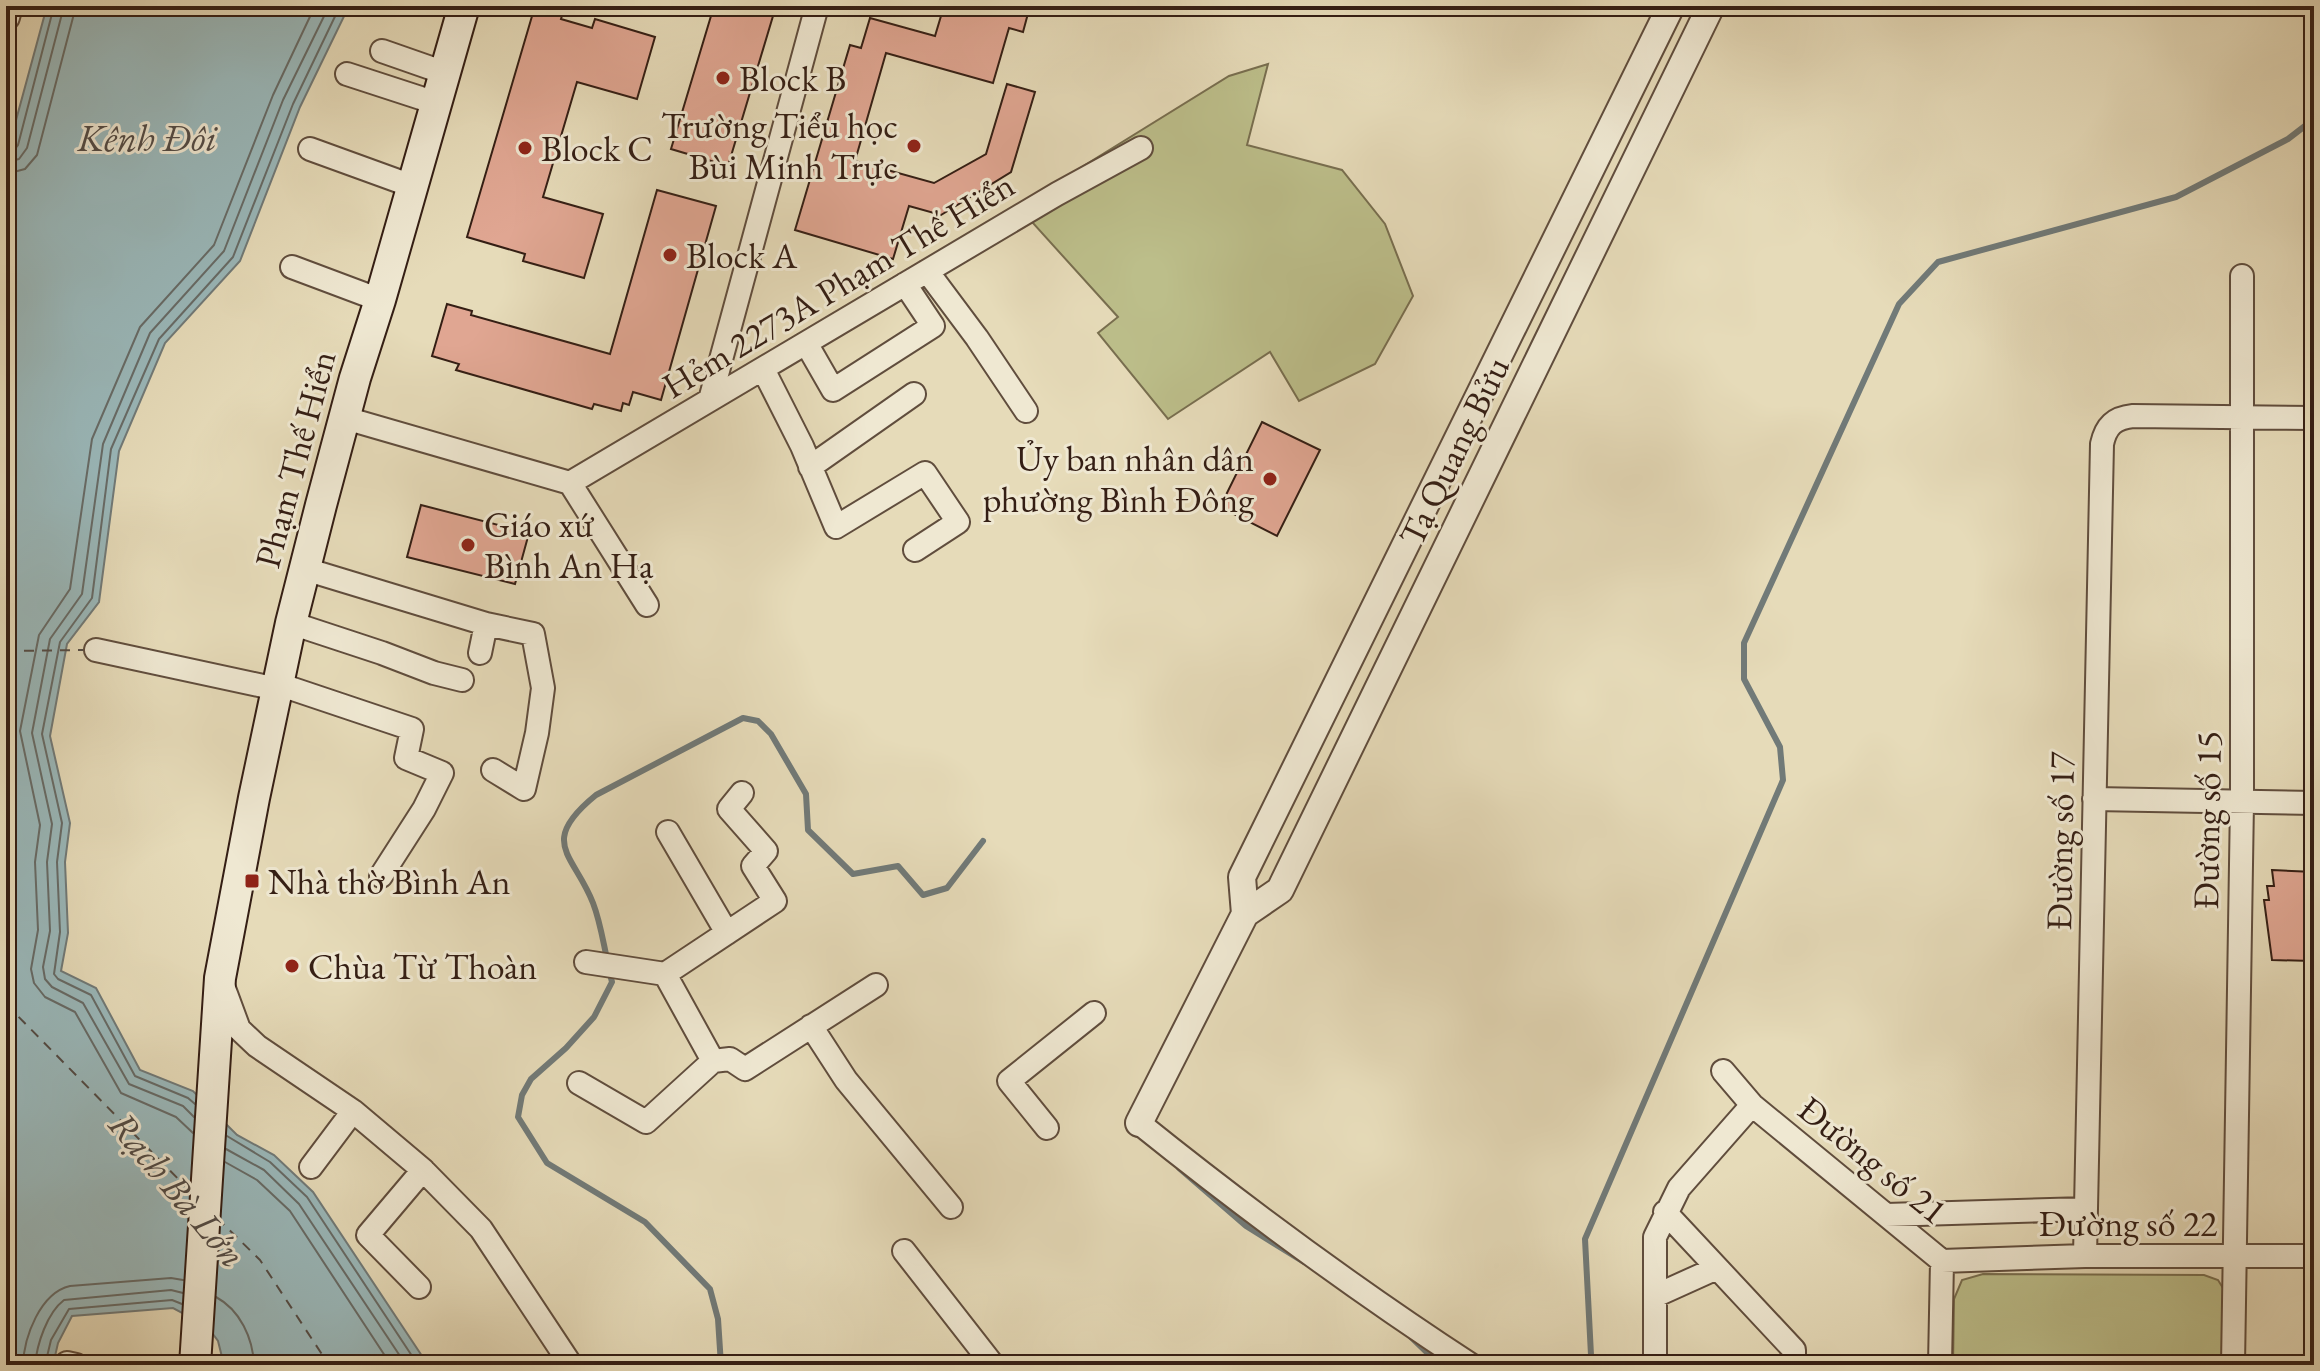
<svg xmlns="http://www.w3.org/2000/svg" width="2320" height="1371" viewBox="0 0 2320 1371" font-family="'EB Garamond',serif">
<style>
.green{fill:#bcbe8a;stroke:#786e4f;stroke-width:2}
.water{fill:#9ab8ba;stroke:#717a78;stroke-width:2}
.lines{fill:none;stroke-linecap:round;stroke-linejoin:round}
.shore{stroke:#676b67;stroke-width:2}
.stream{stroke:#717a78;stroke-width:6}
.ferry{stroke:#534c46;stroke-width:2;stroke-dasharray:10 8;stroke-linecap:butt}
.building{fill:#e0a692;stroke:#341e14;stroke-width:2}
.minor-casing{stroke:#604d3d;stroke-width:26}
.tertiary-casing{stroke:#604d3d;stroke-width:30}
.secondary-casing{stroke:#341e14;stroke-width:34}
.minor{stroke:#efe8d2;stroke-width:22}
.tertiary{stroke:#efe8d2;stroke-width:26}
.secondary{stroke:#efe8d2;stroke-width:30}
.poi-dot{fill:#8f2418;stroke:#efe8d2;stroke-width:3}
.labels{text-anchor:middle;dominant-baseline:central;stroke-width:6;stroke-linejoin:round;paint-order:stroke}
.poi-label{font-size:36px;fill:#341e14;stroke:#efe8d2;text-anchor:start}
.street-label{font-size:36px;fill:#341e14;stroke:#efe8d2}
.water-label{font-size:38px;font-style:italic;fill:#534c46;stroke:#efe8d2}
</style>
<rect width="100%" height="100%" fill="#e6dbb9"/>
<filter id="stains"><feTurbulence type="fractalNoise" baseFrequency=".0025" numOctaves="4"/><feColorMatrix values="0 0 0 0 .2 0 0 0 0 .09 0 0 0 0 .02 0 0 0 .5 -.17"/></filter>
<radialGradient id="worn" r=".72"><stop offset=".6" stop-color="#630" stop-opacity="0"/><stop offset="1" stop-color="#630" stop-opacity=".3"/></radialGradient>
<path class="green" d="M1268,64L1247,145L1342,170L1385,224L1413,296L1375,364L1299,401L1270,352L1168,419L1098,333L1118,317L1032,222L1035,196L1229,76Z
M1983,1274L2204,1275L2218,1280L2226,1293V1365H1953L1954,1299L1962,1280Z"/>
<path class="water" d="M47,6H349L300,107L240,261L165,343L119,451L99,602L67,644L50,736L70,823L65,862L68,933L61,971L96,988L140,1070L193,1091L237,1135L274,1155L313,1192L428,1365H224L218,1341L207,1326L173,1308L72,1316L58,1343L53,1365H6V157Z"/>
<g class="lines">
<path class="shore" d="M6,152L13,151L18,145L54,6
M6,162L19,159L27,148L64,6
M6,174L25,169L37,155L76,6
M195,1104L188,1098L135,1076L91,995L58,979L54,974L60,932L57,862L62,823L42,734L60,642L92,598L111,449L159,339L233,257L293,104L340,6
M194,1117L183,1106L129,1084L83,1003L52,987L45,979L43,967L50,931L47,862L52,824L32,733L50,639L82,594L103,444L150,333L224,251L283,100L329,6
M193,1133L176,1117L121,1093L75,1012L45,997L34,983L31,969L38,930L35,862L40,825L20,731L39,635L70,589L92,439L140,327L214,245L273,95L315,6
M227,1136L270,1162L307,1197L418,1365
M226,1149L264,1170L299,1204L406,1365
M225,1162L257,1180L290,1211L391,1365
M216,1297C240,1310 253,1338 254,1365
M23,1365C24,1337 40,1293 70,1286L171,1278L183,1280
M35,1365C37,1344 47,1313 64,1300L171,1290L183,1293
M45,1365L51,1340L69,1309L172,1300L182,1304"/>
<path class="stream" d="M607,959C603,941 600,921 593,903C574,854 537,843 596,795L743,718L758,721L771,734L806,794L808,830L853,874L898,866L923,895L947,888L983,841
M609,970L612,982L594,1017L566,1048L531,1079L522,1095L518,1117L547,1163L645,1222L710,1289L718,1319L721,1365
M1179,1168L1246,1226L1304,1262
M1411,1337L1440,1365
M1586,1365L1591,1355L1585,1239L1783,780L1780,747L1744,679V643L1899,304L1938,262L2176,197L2288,139L2314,119"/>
<path class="ferry" d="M6,651L85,650
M6,1004L193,1194
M217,1218L260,1260L329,1365"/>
</g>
<path class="building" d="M535,6H565L561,19L592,28L595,19L655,37L637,99L577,82L543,197L603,214L584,278L523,261L525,254L467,237Z
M714,6H776L728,166L671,149Z
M944,6H1030L1023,32L1009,28L993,83L886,53L855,161L934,183L986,154L1007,84L1035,92L1011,172L941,215L909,206L893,259L795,230L850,45L861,48L870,18L935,36Z
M657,190L716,206L661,400L633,392L629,405L623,403L621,411L594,404L592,409L456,370L459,364L432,356L447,304L472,311L471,315L610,354Z
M1262,422L1320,450L1277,536L1220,507Z
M421,505L529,533L515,584L407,557Z
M2272,870L2314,872L2309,934H2314L2312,961L2272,960L2264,900H2269L2267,886H2274Z"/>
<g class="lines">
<defs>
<path id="minor" d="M382,51L445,73
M347,74L436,103
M310,149L412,186
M292,267L380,300
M927,271L977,338L1026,411
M806,343L833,390L933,326L905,284
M763,369L802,446L836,527L925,473L958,522L915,550
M710,400L817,6
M345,418L570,483L647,605
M810,467L914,394
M570,483L1057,194L1141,148
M305,571L318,573L486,624L533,634L543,688L537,733L524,789L493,770
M291,623L382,653L434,673L462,680
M96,650L277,689
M480,653L486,624
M278,684L412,729L406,758L442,773L424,809L381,876
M2094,799L2314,803
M668,832L727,933
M586,962L665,974
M222,983L239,1029L257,1046L353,1111L423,1170L481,1229L571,1365
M811,1026L846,1080L951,1207
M713,1061L665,974L775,901L753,866L766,851L729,809L742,793
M713,1061L730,1059L745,1069L876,985
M1723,1071L1752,1105L1942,1261
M579,1083L646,1122L713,1061
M1139,1123C1246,1209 1356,1290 1471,1365
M1047,1128L1009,1081L1094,1013
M311,1167L353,1111
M1665,1212L1794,1350V1365
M1886,1215L2086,1209
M904,1251L993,1365
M2085,1256L2102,444C2106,426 2114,418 2133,416L2314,418
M1942,1261L2085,1256H2314
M419,1287L368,1235L423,1170
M1655,1296L1717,1268
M67,1363L76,1365
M1655,1365V1237L1679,1188L1752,1105
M1940,1365L1942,1261
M2233,1365L2242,802V276"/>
<path id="tertiary" d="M6,17L9,6
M1245,914L1242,877L1671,6
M1139,1123L1245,914L1280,890L1711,6"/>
<path id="secondary" d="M195,1365L220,978L254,798L291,623L321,505L355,378L380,300L464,6"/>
</defs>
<use href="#minor" class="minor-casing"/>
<use href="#tertiary" class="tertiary-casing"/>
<use href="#secondary" class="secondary-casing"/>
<use href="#minor" class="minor"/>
<use href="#tertiary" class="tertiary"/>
<use href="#secondary" class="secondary"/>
</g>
<g class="poi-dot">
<circle cx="723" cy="78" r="8"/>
<circle cx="914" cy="146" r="8"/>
<circle cx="525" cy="148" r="8"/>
<circle cx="670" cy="255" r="8"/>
<circle cx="1270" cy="479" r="8"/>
<circle cx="468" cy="545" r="8"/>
<rect x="244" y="873" width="16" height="16" rx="4"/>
<circle cx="292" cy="966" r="8"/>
</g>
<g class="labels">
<g class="poi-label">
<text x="739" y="78">Block B</text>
<text x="898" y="125" text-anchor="end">Trường Tiểu học<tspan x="898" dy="41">Bùi Minh Trực</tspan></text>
<text x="541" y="148">Block C</text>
<text x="686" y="255">Block A</text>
<text x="1254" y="458" text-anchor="end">Ủy ban nhân dân<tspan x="1254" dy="41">phường Bình Đông</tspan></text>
<text x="484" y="524">Giáo xứ<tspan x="484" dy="41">Bình An Hạ</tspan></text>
<text x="268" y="881">Nhà thờ Bình An</text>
<text x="308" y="966">Chùa Từ Thoàn</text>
</g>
<g class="street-label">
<text transform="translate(838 285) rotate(-31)">Hẻm 2273A Phạm Thế Hiển</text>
<text transform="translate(1454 451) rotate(-64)">Tạ Quang Bửu</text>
<text transform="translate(295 459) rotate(-75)">Phạm Thế Hiển</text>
<text transform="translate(2207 820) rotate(-89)">Đường số 15</text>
<text transform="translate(2060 841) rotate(-89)">Đường số 17</text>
<text transform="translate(1873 1160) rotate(39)">Đường số 21</text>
<text x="2128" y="1223">Đường số 22</text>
</g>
<g class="water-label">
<text x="147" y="137">Kênh Đôi</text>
<text transform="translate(178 1189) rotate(50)">Rạch Bà Lớn</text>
</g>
</g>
<rect width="2320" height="1371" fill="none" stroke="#e6dbb9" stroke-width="32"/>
<rect x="8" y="8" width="2304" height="1355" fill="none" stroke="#341e14" stroke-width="4"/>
<rect x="16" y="16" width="2288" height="1339" fill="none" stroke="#341e14" stroke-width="2"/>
<rect width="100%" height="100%" filter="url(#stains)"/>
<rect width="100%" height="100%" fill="url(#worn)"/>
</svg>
